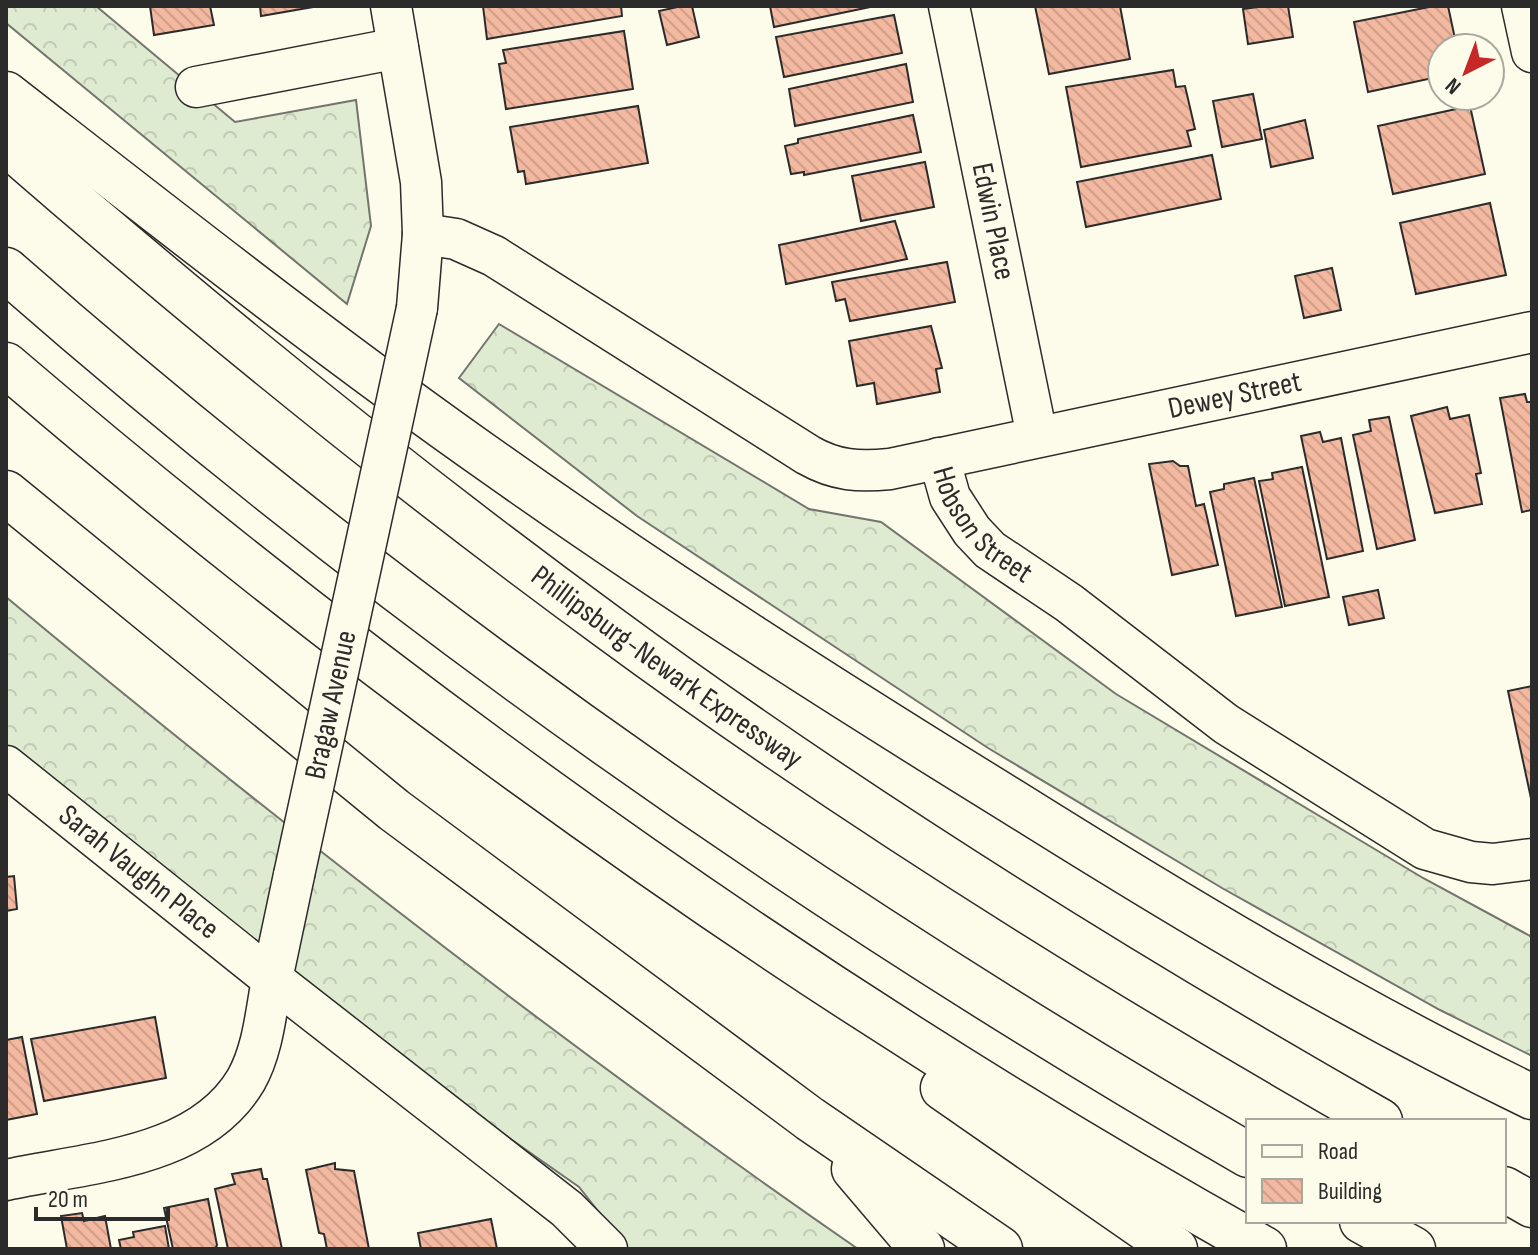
<svg xmlns="http://www.w3.org/2000/svg" width="1538" height="1255" viewBox="0 0 1538 1255" font-family="'Sofia Sans Condensed',sans-serif">
<style>
.forest{fill:url(#forest-crowns);stroke:#74746e;stroke-width:2}
.building{fill:url(#building-back-hatch);stroke:#2b2b2b;stroke-width:2}
.lines{fill:none;stroke-linecap:round;stroke-linejoin:round}
.street-casing{stroke:#2b2b2b;stroke-width:43}
.highway-casing{stroke:#2b2b2b;stroke-width:47}
.street{stroke:#fdfbea;stroke-width:40}
.highway{stroke:#fdfbea;stroke-width:44}
.street-bridge-casing{stroke:#2b2b2b;stroke-width:43;stroke-linecap:butt}
.street-bridge{stroke:#fdfbea;stroke-width:40}
.labels{text-anchor:middle;dominant-baseline:central;stroke-width:6;stroke-linejoin:round;paint-order:stroke}
.street-label{font-size:30px;fill:#2b2b2b;stroke:#fdfbea}
</style>
<defs>
<pattern id="forest-crowns" width="20" height="18" patternUnits="userSpaceOnUse" patternTransform="scale(2)"><rect width="20" height="18" fill="#deebd1"/><path d="M2 6a3 3 0 1 1 6 0M12 15a3 3 0 1 1 6 0" fill="none" stroke="#bfcab4"/></pattern>
<pattern id="building-back-hatch" width="6" height="6" patternUnits="userSpaceOnUse" patternTransform="scale(2)"><rect width="6" height="6" fill="#f2b8a0"/><path d="M-1 5l2 2M0 0l6 6M5-1l2 2" fill="none" stroke="#d09e8a"/></pattern>
</defs>
<rect width="100%" height="100%" fill="#fdfbea"/>
<path class="forest" d="M6,6H96L235,122L356,100L371,226L347,304L6,23Z
M499,324L809,509L881,522L1116,694L1423,878L1532,937V1056L1440,1010L1222,888L988,748L637,516L459,378Z
M6,597C282,826 563,1045 858,1249H628L579,1187L187,912L6,751Z"/>
<path class="building" d="M150,6H210L214,25L154,35Z
M260,6H319L261,16Z
M483,6H621L622,16L487,39Z
M682,6H692L699,37L667,45L659,11Z
M770,6H875L774,27Z
M1035,6H1120L1130,59L1049,74Z
M1265,6H1288L1293,37L1248,44L1243,9Z
M1434,6H1448L1457,48H1442V76L1368,92L1354,22Z
M894,15L902,53L784,77L776,37Z
M624,31L633,89L506,109L499,64L506,63L503,50Z
M906,64L913,102L795,126L789,89Z
M1173,70L1176,87L1185,86L1195,129L1187,131L1191,146L1081,167L1066,87Z
M1253,94L1262,139L1222,147L1213,101Z
M638,106L648,163L526,184L524,171L518,172L510,127Z
M1470,106L1485,174L1393,194L1378,126Z
M913,115L921,152L804,175V172L791,174L785,146L798,143V139Z
M1305,120L1313,158L1271,167L1264,130Z
M1212,155L1221,199L1086,227L1077,182Z
M925,162L934,207L861,221L852,176Z
M1490,203L1506,275L1416,294L1400,223Z
M895,221L907,259L786,284L779,245Z
M947,262L955,302L850,321L845,299L836,301L832,282Z
M1332,268L1341,310L1304,318L1295,276Z
M931,326L942,368L936,369L940,392L877,404L874,383L857,386L849,341Z
M1525,394L1527,402H1532V510L1522,512L1500,398Z
M1447,407L1450,419L1469,415L1481,473L1476,474L1482,504L1435,513L1411,416Z
M1389,417L1415,540L1377,549L1353,435L1371,431L1369,420Z
M1320,432L1323,442L1341,438L1363,551L1327,559L1301,436Z
M1173,461L1180,466H1188L1196,506L1204,504L1218,565L1172,575L1149,464Z
M1302,467L1329,597L1285,606L1259,481L1273,479L1272,473Z
M1254,478L1282,607L1236,616L1210,492L1224,489V484Z
M1378,590L1384,618L1349,625L1343,597Z
M1532,686V803L1508,691Z
M14,876L17,909L6,911V877Z
M155,1017L166,1078L44,1101L31,1039Z
M22,1037L37,1114L6,1120V1040Z
M335,1163V1169L354,1171L369,1249H327L324,1234L319,1233L306,1170Z
M261,1169L263,1179H267L282,1249H228L215,1189L235,1184L232,1174Z
M208,1199L217,1245L215,1249H173L164,1208Z
M82,1213L84,1221L105,1216L111,1249H67L61,1216Z
M491,1219L497,1249H421L418,1233Z
M165,1226L169,1249H121L119,1240L134,1237L133,1232Z"/>
<g class="lines">
<defs>
<g id="street">
<path d="M391,6L421,182L423,234L417,308"/>
<path id="s1" d="M949,6L1037,436"/>
<path d="M1522,6L1532,52"/>
<path d="M196,87L398,48"/>
<path id="s2" d="M423,234L456,239L494,256L808,455C836,471 859,472 890,469L1532,332"/>
<path id="s3" d="M939,458L950,497L972,531L990,550L1069,603L1226,724L1425,849L1471,862L1493,864L1532,859"/>
<path id="s4" d="M6,766L272,979C266,1012 263,1050 246,1080C199,1159 88,1162 6,1180"/>
<path d="M294,875L272,979L567,1209L607,1249"/>
</g>
<g id="highway">
<path d="M6,94C168,220 329,347 497,465C665,584 838,694 1013,802C1182,908 1352,1010 1532,1097"/>
<path id="s5" d="M6,143C200,312 400,475 608,627C854,808 1115,970 1380,1121"/>
<path d="M6,270C389,606 807,900 1248,1155"/>
<path d="M6,365C396,698 817,999 1264,1249"/>
<path d="M6,493L394,810L810,1119L1000,1249"/>
<path d="M943,1088L1175,1249"/>
<path d="M854,1169L922,1249"/>
<path d="M1504,1189L1532,1205"/>
<path d="M1362,1221L1413,1249"/>
</g>
</defs>
<use href="#street" class="street-casing"/>
<use href="#highway" class="highway-casing"/>
<use href="#street" class="street"/>
<use href="#highway" class="highway"/>
<defs>
<g id="street-bridge">
<path id="s6" d="M294,875L417,308"/>
</g>
</defs>
<use href="#street-bridge" class="street-bridge-casing"/>
<use href="#street-bridge" class="street-bridge"/>
</g>
<g class="labels">
<g class="street-label">
<text stroke="none"><textPath href="#s1" startOffset="220">Edwin Place</textPath></text>
<text stroke="none"><textPath href="#s2" startOffset="884">Dewey Street</textPath></text>
<text stroke="none"><textPath href="#s3" startOffset="82">Hobson Street</textPath></text>
<text stroke="none"><textPath href="#s5" startOffset="844">Phillipsburg-Newark Expressway</textPath></text>
<text stroke="none"><textPath href="#s6" startOffset="174">Bragaw Avenue</textPath></text>
<text stroke="none"><textPath href="#s4" startOffset="170">Sarah Vaughn Place</textPath></text>
</g>
</g>
<rect width="1538" height="1255" fill="none" stroke="#2b2b2b" stroke-width="16"/>
<rect x="1246" y="1119" width="260" height="104" fill="#fdfbea" stroke="#a9a89e" stroke-width="2"/>
<rect x="1262" y="1145" width="40" height="12" fill="#fdfbea" stroke="#a9a89e" stroke-width="2"/>
<text x="1318" y="1159" font-size="24" fill="#2b2b2b">Road</text>
<rect x="1262" y="1179" width="40" height="24" fill="url(#building-back-hatch)" stroke="#a9a89e" stroke-width="2"/>
<text x="1318" y="1199" font-size="24" fill="#2b2b2b">Building</text>
<g transform="translate(1466 72) rotate(222)"><circle r="38" fill="#fdfbea" stroke="#a9a89e" stroke-width="2"/>
<path d="M0-6L14 30L0 20L-14 30Z" fill="#c62828"/>
<text y="-12" font-size="22" font-weight="bold" text-anchor="middle" fill="#2b2b2b">N</text>
</g>
<path d="M36 1207v12h132v-12" fill="none" stroke="#2b2b2b" stroke-width="4"/>
<text x="48" y="1207" font-size="24" fill="#2b2b2b" stroke="#fdfbea" stroke-width="6" paint-order="stroke">20 m</text>
</svg>
